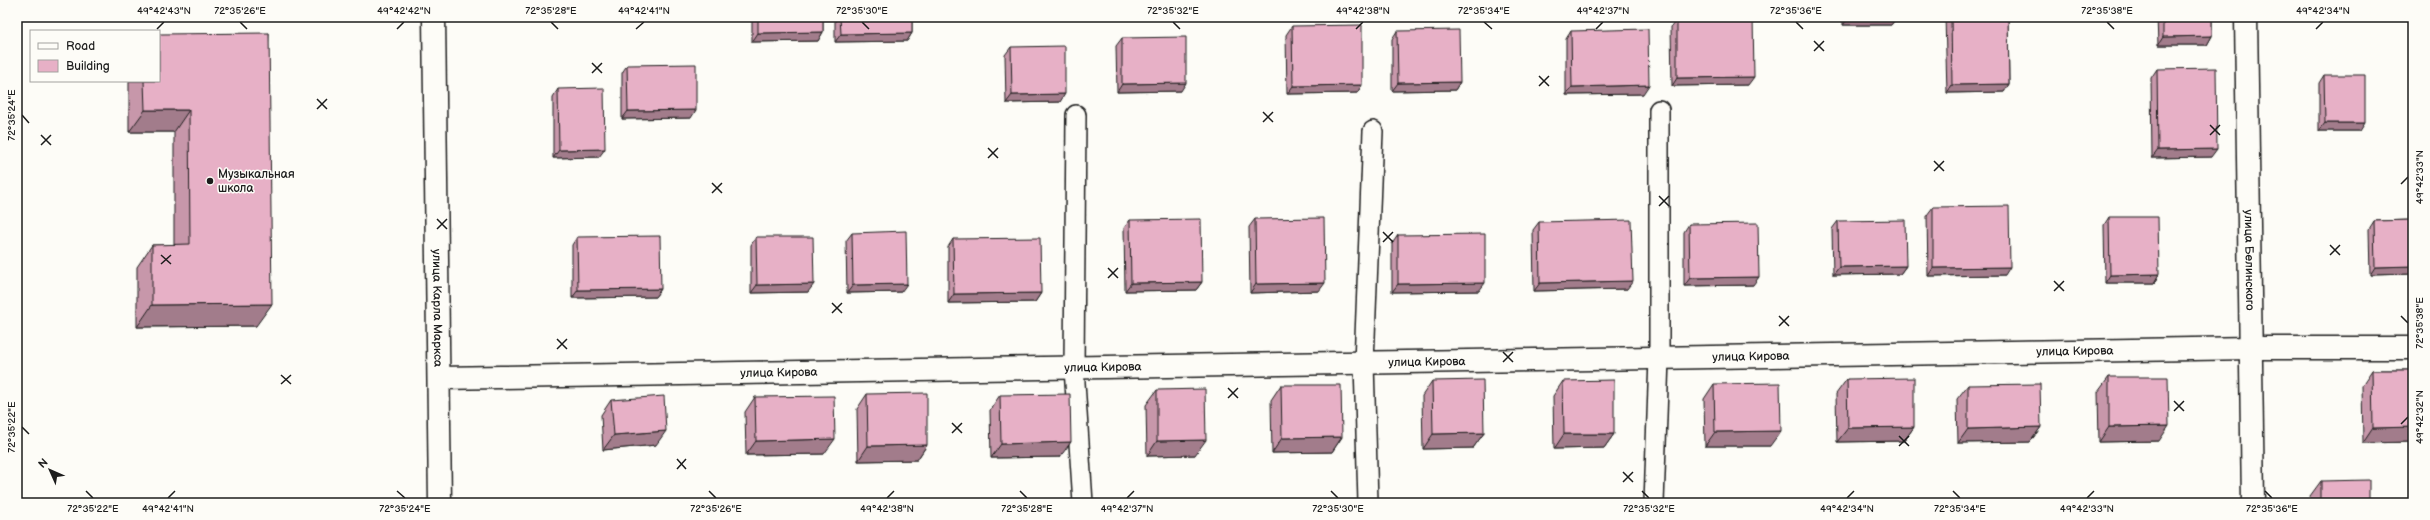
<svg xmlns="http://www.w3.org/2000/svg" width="2430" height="520" viewBox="0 0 2430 520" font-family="'Balsamiq Sans',sans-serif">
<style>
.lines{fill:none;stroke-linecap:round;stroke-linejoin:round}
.lane-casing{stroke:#1c1c1c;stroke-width:22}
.street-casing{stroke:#1c1c1c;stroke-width:25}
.lane{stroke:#fdfcf7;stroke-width:19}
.street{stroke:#fdfcf7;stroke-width:22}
.wall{fill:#c797aa;stroke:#1c1c1c}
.shaded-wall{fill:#a27b8b;stroke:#1c1c1c}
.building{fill:#e7b0c6;stroke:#1c1c1c}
.ticks{fill:none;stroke:#1c1c1c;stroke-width:1.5}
.poi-dot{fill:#1c1c1c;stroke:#fdfcf7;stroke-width:1.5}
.labels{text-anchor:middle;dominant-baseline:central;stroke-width:3;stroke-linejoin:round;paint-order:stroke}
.poi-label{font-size:12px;fill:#1c1c1c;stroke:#fdfcf7;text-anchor:start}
.street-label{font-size:12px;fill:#1c1c1c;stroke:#fdfcf7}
.neatline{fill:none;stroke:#1c1c1c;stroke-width:1.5}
.ticks-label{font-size:10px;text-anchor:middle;fill:#1c1c1c}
</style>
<rect width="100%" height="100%" fill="#fdfcf7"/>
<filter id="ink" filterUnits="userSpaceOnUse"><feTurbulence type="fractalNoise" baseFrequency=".025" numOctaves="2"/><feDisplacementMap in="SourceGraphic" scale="8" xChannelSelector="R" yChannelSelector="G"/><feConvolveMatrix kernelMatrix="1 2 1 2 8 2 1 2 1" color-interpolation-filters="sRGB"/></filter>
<g filter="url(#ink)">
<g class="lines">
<defs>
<path id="lane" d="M1076,115L1074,368L1083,503
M1368,503L1364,363L1373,131
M1654,503L1659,358V110"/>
<g id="street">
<path id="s1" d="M434,17L440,503"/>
<path id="s2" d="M2246,17L2253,503"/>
<path id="s3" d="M440,378L2252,348H2413"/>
</g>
</defs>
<use href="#lane" class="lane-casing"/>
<use href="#street" class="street-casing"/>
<use href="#lane" class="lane"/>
<use href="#street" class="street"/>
</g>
<path class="wall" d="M752,17H823V32L818,41L752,42Z
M835,17H912V33L907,41L835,42Z
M1843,17H1897L1891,25H1843Z
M1945,17H2008L2009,84L2004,92L1947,93Z
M2157,17H2212V36L2207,45H2158Z
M1677,19L1748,85L1672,86L1671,27Z
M1292,26L1362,85L1357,93L1287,94L1286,35Z
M1397,31L1460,82L1455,90L1392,91V39Z
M1571,31L1643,94L1566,95V39Z
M269,33L256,326L137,327V267L152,245H174V132H129V81H159Z
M1122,38L1181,91L1117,92L1116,46Z
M1011,47L1060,102L1006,103L1005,55Z
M627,65L691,118L622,119V73Z
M2157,69L2211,157L2152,158L2151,78Z
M2324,75L2360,131H2319V83Z
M558,89L599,157L553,158V97Z
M1933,207L2005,275L1928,276L1927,215Z
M2109,217L2159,274L2154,283H2105L2104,225Z
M1255,219L1319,291L1250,293L1249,227Z
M1130,220L1202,282L1196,290L1125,291L1124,228Z
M2413,220V274L2370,275L2369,229L2374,221Z
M1838,221L1906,266L1900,274L1833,275L1832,229Z
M1539,222L1627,289L1534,291L1533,230Z
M1689,224L1753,285L1684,286V232Z
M852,233L901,292L847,293L846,241Z
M1398,235L1479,291L1392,292V244Z
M577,237L661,289L655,297L572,298V245Z
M756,237L808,292L751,293V245Z
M953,239L1041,293L1035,302L948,303V247Z
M2372,370H2413V438L2411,442L2363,443L2362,385Z
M2109,377L2159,441L2099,442L2098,392Z
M1847,379L1914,427L1904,441L1837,442L1836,394Z
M1432,381L1484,433L1473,448L1423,449L1422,396Z
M1563,381L1614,434L1604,448L1554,449L1553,396Z
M1714,384L1770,446H1705L1704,399Z
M1281,385L1342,437L1332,452L1272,453L1271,400Z
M1968,385L2041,427L2030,442L1958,443L1957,399Z
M1157,390L1195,455L1147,456L1146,405Z
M867,394L927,445L917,460L858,461L857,409Z
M1000,395L1060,457L991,458L990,410Z
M755,397L824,454L746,455L745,412Z
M611,400L656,445L603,450L601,415Z
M2321,481L2369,503H2311L2310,496Z"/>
<path class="shaded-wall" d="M1849,17H1897L1891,25H1843Z
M823,32L818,41L752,42L758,33Z
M912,33L907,41L835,42L841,34Z
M2212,36L2207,45H2158L2163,37Z
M1754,77L1748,85L1672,86L1677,78Z
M1460,82L1455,90L1392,91L1398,83Z
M1186,83L1181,91L1117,92L1122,84Z
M2009,84L2004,92L1947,93L1952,85Z
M1362,85L1357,93L1287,94L1293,86Z
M1649,85L1643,94L1566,95L1572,87Z
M1065,94L1060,102L1006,103L1012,95Z
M145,110H189L174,132H129Z
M696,110L691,118L622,119L628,111Z
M2325,123H2365L2360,131H2319Z
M605,149L599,157L553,158L559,150Z
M2217,149L2211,157L2152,158L2158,150Z
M1906,266L1900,274L1833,275L1839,267Z
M2413,266V274L2370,275L2375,267Z
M2010,267L2005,275L1928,276L1933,268Z
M2159,274L2154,283H2105L2110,275Z
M1759,277L1753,285L1684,286L1690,278Z
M1633,281L1627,289L1534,291L1540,283Z
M1202,282L1196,290L1125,291L1131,283Z
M1325,283L1319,291L1250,293L1256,284Z
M1485,283L1479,291L1392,292L1398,284Z
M814,284L808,292L751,293L757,285Z
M907,284L901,292L847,293L853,285Z
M661,289L655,297L572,298L578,290Z
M1041,293L1035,302L948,303L954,294Z
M272,304L256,326L137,327L152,305Z
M2169,426L2159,441L2099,442L2109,427Z
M1914,427L1904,441L1837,442L1848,428Z
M2041,427L2030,442L1958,443L1968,429Z
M2413,427V438L2411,442L2363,443L2373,428Z
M666,431L656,445L603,450L614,435Z
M1781,431L1770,446H1705L1715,432Z
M1484,433L1473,448L1423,449L1433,434Z
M1564,434H1614L1604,448L1554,449Z
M1342,437L1332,452L1272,453L1282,438Z
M835,439L824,454L746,455L756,441Z
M1206,440L1195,455L1147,456L1157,441Z
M1071,442L1060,457L991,458L1001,444Z
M927,445L917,460L858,461L868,446Z"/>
<path class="building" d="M758,17H823V32L758,33Z
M840,17H912V33L841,34Z
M1753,17L1754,77L1677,78V19Z
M1951,17H2008L2009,84L1952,85Z
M2163,17H2212V36L2163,37Z
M1362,25V85L1293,86L1292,26Z
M1648,29L1649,85L1572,87L1571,31Z
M1459,30L1460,82L1398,83L1397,31Z
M269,33L272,304L152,305V245L190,244L189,110H145L144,81H159V34Z
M1186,37V83L1122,84V38Z
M1065,46V94L1012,95L1011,47Z
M696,64V110L628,111L627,65Z
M2216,68L2217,149L2158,150L2157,69Z
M2324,75H2365V123H2325Z
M604,88L605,149L559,150L558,89Z
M2009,206L2010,267L1933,268V207Z
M2109,217H2158L2159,274L2110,275Z
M1324,218L1325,283L1256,284L1255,219Z
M1201,219L1202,282L1131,283L1130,220Z
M1631,220L1633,281L1540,283L1539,222Z
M1905,220L1906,266L1839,267L1838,221Z
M2413,220V266L2375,267L2374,221Z
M1758,223L1759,277L1690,278L1689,224Z
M906,231L907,284L853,285L852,233Z
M1485,234V283L1398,284V235Z
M660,236L661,289L578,290L577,237Z
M756,237H813L814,284L757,285Z
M1040,238L1041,293L954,294L953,239Z
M2372,370H2413V427L2373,428Z
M2109,377H2168L2169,426L2109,427Z
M1914,378V427L1848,428L1847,379Z
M1483,380L1484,433L1433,434L1432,381Z
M1614,380V434H1564L1563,381Z
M1780,383L1781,431L1715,432L1714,384Z
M2040,384L2041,427L1968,429V385Z
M1281,385H1341L1342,437L1282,438Z
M1205,389L1206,440L1157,441V390Z
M927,393V445L868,446L867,394Z
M1070,394L1071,442L1001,444L1000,395Z
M664,396L666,431L614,435L611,400Z
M834,396L835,439L756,441L755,397Z
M2369,480V503H2321V481Z"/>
</g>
<path class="ticks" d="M240,22L247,29M551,22L558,29M862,22L869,29M1173,22L1180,29M1484,22L1492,29M1796,22L1803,29M2107,22L2114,29M157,29L164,22M397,29L404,22M636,29L644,22M1356,29L1363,22M1596,29L1603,22M2316,29L2323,22M1814,41L1824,51M1814,51L1824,41M592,63L602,73M592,73L602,63M1539,76L1549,86M1539,86L1549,76M317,99L327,109M317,109L327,99M1263,112L1273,122M22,115L29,123M1263,122L1273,112M2210,125L2220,135M41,135L51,145M2210,135L2220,125M41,145L51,135M988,148L998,158M988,158L998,148M1934,161L1944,171M1934,171L1944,161M712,183L722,193M2401,184L2408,177M712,193L722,183M1659,196L1669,206M1659,206L1669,196M437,219L447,229M437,229L447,219M1383,232L1393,242M1383,242L1393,232M2330,245L2340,255M161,255L171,264M2330,255L2340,245M161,264L171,255M1108,268L1118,278M1108,278L1118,268M2054,281L2064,291M2054,291L2064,281M832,303L842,313M832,313L842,303M1779,316L1789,326M2401,316L2408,323M1779,326L1789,316M557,339L567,349M557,349L567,339M1503,352L1513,362M1503,362L1513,352M281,375L291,384M281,384L291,375M1228,388L1238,398M1228,398L1238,388M2174,401L2184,411M2174,411L2184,401M952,423L962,433M2401,424L2408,417M22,427L29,434M952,433L962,423M1899,436L1909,446M1899,446L1909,436M677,459L686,469M677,469L686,459M1623,472L1633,482M1623,482L1633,472M86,491L93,498M397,491L405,498M709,491L716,498M1020,491L1027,498M1331,491L1338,498M1642,491L1649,498M1953,491L1960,498M2265,491L2272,498M168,498L175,491M887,498L894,491M1127,498L1134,491M1847,498L1854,491M2087,498L2094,491"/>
<circle class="poi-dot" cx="210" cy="181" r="4"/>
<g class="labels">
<g class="poi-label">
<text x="218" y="174">Музыкальная<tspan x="218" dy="14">школа</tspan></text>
</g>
<g class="street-label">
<text stroke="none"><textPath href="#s2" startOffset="243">улица Белинского</textPath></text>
<text stroke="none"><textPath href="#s1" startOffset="291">улица Карла Маркса</textPath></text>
<text stroke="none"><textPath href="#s3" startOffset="1635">улица Кирова</textPath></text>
<text stroke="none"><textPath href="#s3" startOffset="1311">улица Кирова</textPath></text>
<text stroke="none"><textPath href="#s3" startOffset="987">улица Кирова</textPath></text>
<text stroke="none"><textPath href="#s3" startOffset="663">улица Кирова</textPath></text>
<text stroke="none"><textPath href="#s3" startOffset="339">улица Кирова</textPath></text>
</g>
</g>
<rect width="2430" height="520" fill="none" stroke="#fdfcf7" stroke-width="44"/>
<rect x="30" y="30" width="130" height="52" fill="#fdfcf7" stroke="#a3a29f"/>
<rect x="38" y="43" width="20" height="6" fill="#fdfcf7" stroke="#a3a29f"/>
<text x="66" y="50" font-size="12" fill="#1c1c1c">Road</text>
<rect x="38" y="60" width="20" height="12" fill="#e7b0c6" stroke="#a3a29f"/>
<text x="66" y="70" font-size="12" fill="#1c1c1c">Building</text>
<g transform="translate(50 470) rotate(315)" stroke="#fdfcf7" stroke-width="3" paint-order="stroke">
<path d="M0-3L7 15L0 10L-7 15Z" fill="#1c1c1c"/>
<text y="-6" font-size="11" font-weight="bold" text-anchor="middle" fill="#1c1c1c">N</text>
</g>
<rect x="22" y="22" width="2386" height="476" class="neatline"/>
<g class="ticks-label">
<text x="164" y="14">49°42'43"N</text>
<text x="240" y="14">72°35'26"E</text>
<text x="404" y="14">49°42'42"N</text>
<text x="551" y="14">72°35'28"E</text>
<text x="644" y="14">49°42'41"N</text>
<text x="862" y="14">72°35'30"E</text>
<text x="1173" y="14">72°35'32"E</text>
<text x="1363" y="14">49°42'38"N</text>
<text x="1484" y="14">72°35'34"E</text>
<text x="1603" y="14">49°42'37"N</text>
<text x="1796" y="14">72°35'36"E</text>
<text x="2107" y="14">72°35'38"E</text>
<text x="2323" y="14">49°42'34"N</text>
<text transform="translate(11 115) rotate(-90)" y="4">72°35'24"E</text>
<text transform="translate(2419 177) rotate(-90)" y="4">49°42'33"N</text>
<text transform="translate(2419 323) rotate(-90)" y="4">72°35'38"E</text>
<text transform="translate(2419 417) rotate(-90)" y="4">49°42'32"N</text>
<text transform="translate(11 427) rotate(-90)" y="4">72°35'22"E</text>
<text x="93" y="512">72°35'22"E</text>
<text x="168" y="512">49°42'41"N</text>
<text x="405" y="512">72°35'24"E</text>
<text x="716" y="512">72°35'26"E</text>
<text x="887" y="512">49°42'38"N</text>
<text x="1027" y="512">72°35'28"E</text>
<text x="1127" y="512">49°42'37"N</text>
<text x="1338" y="512">72°35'30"E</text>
<text x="1649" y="512">72°35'32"E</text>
<text x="1847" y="512">49°42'34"N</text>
<text x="1960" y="512">72°35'34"E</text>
<text x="2087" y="512">49°42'33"N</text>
<text x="2272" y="512">72°35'36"E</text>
</g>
</svg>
